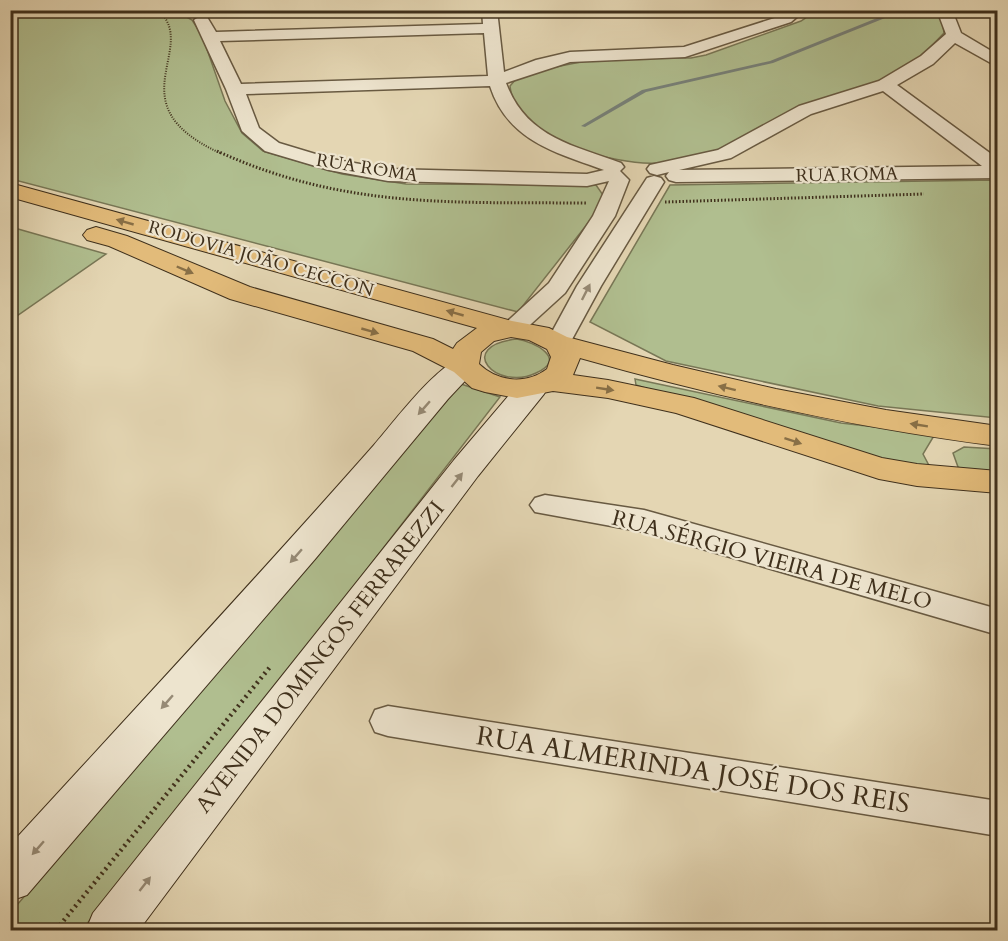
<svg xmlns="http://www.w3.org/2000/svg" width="1008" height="941" viewBox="0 0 1008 941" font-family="Cardo,serif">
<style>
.green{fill:#b0be8f;stroke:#787756;stroke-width:1.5}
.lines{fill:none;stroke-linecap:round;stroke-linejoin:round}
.stream{fill:#768079;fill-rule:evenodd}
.street-casing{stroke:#685a42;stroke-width:3}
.secondary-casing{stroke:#3f301c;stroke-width:2}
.primary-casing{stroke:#3f301c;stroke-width:2}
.path-far2{stroke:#3f301c;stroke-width:2;stroke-dasharray:1 1.5;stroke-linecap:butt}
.path-far1{stroke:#3f301c;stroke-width:3;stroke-dasharray:1.5 2;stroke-linecap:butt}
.path{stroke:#3f301c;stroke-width:4.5;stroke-dasharray:2 4;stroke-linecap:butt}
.street{fill:#ede4ce;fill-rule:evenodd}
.secondary{fill:#ede4ce;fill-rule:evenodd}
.primary{fill:#e2bb7a;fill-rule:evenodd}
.oneway{fill:#886f46}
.oneway2{fill:#968a75}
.labels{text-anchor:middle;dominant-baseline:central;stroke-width:4.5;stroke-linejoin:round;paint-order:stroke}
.far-street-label{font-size:18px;fill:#3f301c;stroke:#ede4ce}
.street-label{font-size:22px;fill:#3f301c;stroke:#ede4ce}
.near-street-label{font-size:27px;fill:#3f301c;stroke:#ede4ce}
</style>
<rect width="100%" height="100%" fill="#e4d6b3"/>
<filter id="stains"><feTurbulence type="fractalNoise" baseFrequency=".00333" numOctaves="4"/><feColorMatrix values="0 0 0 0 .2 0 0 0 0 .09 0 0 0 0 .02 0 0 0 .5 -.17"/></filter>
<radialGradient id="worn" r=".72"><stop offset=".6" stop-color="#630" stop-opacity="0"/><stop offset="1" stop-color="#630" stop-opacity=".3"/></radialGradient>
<path class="green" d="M10,11H176L192,20L202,35L225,101L242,133L263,151L342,174L406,184L596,185L603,195L592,218L518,312L11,179Z
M816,11H938L942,18L944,33L920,58L898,73L717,151C698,157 678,162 658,163C614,166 515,138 510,86L516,79L535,71L606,57L691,58L706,55L801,21Z
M997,180V418L878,406L666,361L590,322L670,185Z
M11,227L106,254L11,320Z
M517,339C535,342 568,359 536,373C496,392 454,346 517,339Z
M635,379L841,423L935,434L923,454L933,473L796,436L636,385Z
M461,384L500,397L286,674L82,930H11V912Z
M964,447L997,449V475L970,474L958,467L953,453Z"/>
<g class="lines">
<path class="stream" d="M887,10H891L890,16L773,63L646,92L585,127L581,126L642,90L770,61L887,14Z"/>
<defs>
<path id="street" d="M482,10H497L504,72L536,60L570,52L684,47L781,16L788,10H805L791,22L685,57L570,62L506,83C526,137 572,145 621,163L624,167L620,171L629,180L615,216L565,293L520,334L511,336L502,334L499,329L549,283L593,216L609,181L587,186L388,181L329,170L265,151L242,131L226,89L194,20L202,15L207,17L216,32L483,24ZM484,33L488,76L241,84L220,41ZM490,86C508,141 555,152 604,170L587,174L388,169L332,159L279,143L259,128L246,94Z
M937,10H952L961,33L998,55V67L955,43L933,64L897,85L998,159V178L676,182L669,180L666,176L669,172L657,175L650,173L647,169L650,165L718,150L799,106L879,81L921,56L946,34ZM883,91L982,166L679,170L731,158L811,114Z
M654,176L661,178L664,182L601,286L570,343L567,348L558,350L549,348L546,343L577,286L647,178Z
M545,495L644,510L998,609V635L644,532L535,512L530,505L535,498Z
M388,706L998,801V836L388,736L375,732L370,721L375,710Z"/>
<path id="secondary" d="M464,357L474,360L479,366L448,399L316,558L27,895L10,901V845C132,712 255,580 374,445C394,422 437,364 464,357Z
M533,378L544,380L548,387L544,394L478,476L139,930H86L93,913L454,460L522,380Z"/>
<path id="primary" d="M10,183L512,321L549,328L567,337L673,365L776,389L886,410L998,426V446C856,428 717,397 580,358L573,375L608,380L694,398L882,458L917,464L998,471V493L917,486L879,479L676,413L608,398L553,391L517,398L485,392L472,388L454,372L413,351L230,299L109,246L87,240L83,235L87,230L96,227L127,236L250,287L433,339L453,349L457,343L477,328L10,197ZM511,337L529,340L547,349L551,357L547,369C526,385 498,382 479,364L481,352L494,341Z"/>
</defs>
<use href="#street" class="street-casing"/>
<use href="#secondary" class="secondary-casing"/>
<use href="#primary" class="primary-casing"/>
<path class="path-far2" d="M158,10C201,48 113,104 220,153"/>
<path class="path-far1" d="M217,151C344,209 451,202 586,203
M665,202L924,194"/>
<path class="path" d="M56,930L270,667"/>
<use href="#street" class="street"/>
<use href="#secondary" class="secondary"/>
<use href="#primary" class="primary"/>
</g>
<defs><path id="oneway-solid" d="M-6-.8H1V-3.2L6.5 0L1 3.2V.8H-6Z" transform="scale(1.5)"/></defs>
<g class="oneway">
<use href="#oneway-solid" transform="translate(125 222) rotate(-164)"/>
<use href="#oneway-solid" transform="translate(185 270) rotate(23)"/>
<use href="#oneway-solid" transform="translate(455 313) rotate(-164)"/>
<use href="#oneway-solid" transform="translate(370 331) rotate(16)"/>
<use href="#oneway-solid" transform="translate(727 388) rotate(-166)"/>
<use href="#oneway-solid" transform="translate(605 389) rotate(9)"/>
<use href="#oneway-solid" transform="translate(919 425) rotate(-171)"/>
<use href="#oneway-solid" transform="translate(793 441) rotate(18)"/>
</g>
<g class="oneway2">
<use href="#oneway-solid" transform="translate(586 292) rotate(-63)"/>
<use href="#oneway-solid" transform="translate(424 408) rotate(131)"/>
<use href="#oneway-solid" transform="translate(457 480) rotate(-52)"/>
<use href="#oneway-solid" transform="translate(296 556) rotate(131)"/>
<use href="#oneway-solid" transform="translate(167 702) rotate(131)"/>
<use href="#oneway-solid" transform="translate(38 848) rotate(131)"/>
<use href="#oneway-solid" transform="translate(145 884) rotate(-52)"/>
</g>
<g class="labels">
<g class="far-street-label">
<text transform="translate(367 168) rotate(9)">RUA ROMA</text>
<text transform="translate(847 175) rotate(-1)">RUA ROMA</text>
<text transform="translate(261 259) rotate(16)">RODOVIA JOÃO CECCON</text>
</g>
<g class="street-label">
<text transform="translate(772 560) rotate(15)">RUA SÉRGIO VIEIRA DE MELO</text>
<text transform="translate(320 657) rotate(-52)">AVENIDA DOMINGOS FERRAREZZI</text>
</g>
<g class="near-street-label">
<text transform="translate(693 770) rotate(9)">RUA ALMERINDA JOSÉ DOS REIS</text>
</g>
</g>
<rect width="1008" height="941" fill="none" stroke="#e4d6b3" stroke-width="36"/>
<rect x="12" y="12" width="984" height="917" fill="none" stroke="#3f301c" stroke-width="3"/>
<rect x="18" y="18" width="972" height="905" fill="none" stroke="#3f301c" stroke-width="1.5"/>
<rect width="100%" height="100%" filter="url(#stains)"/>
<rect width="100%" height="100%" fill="url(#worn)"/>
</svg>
